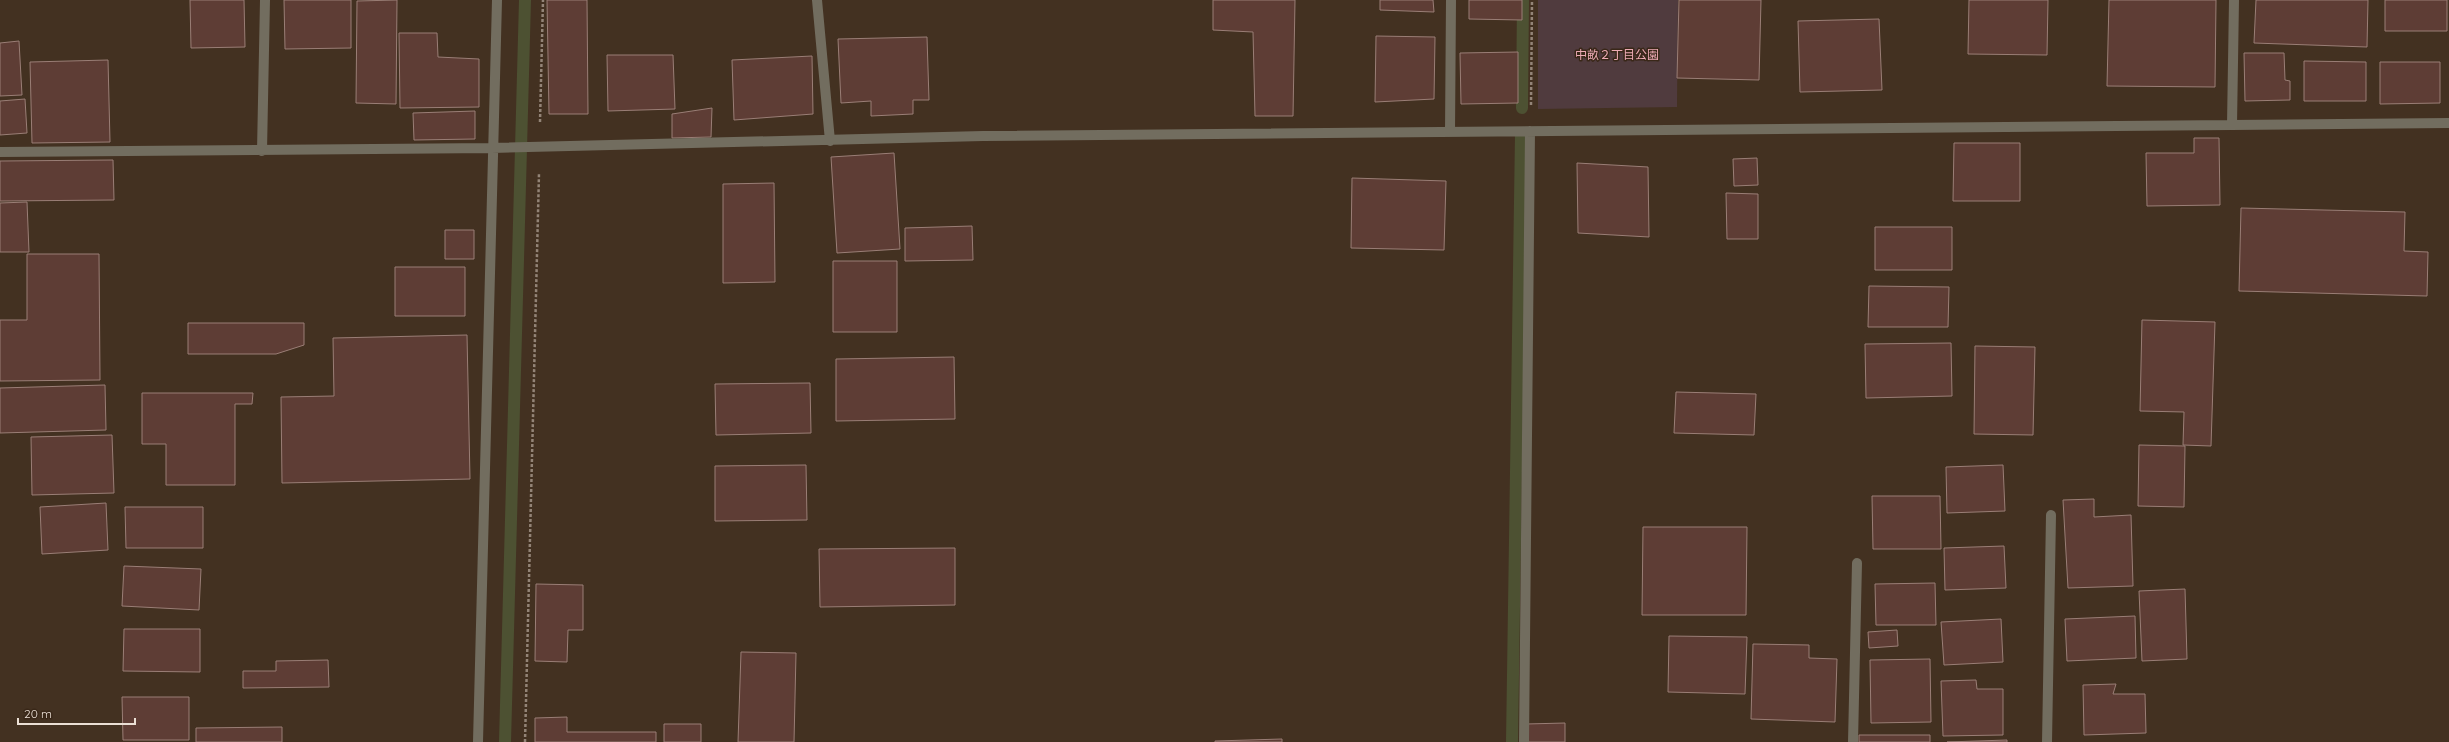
<svg xmlns="http://www.w3.org/2000/svg" width="2449" height="742" viewBox="0 0 2449 742" font-family="Quicksand,'Noto Sans JP',sans-serif">
<style>
.green{fill:#503b3e}
.lines{fill:none;stroke-linecap:round;stroke-linejoin:round}
.stream{stroke:#4d5132;stroke-width:12}
.building{fill:#5e3d35;stroke:#9a7e76}
.path{stroke:#938477;stroke-width:2.5;stroke-dasharray:3 2;stroke-linecap:butt}
.street{stroke:#726d5f;stroke-width:10}
.labels{text-anchor:middle;dominant-baseline:central;stroke-width:3;stroke-linejoin:round;paint-order:stroke}
.park-label{font-size:12px;fill:#edabb5;stroke:#392718}
</style>
<rect width="100%" height="100%" fill="#433121"/>
<path class="green" d="M1538,0H1678L1677,107L1538,109Z"/>
<g class="lines">
<path class="stream" d="M1522,108L1523,0
M505,742L525,0
M1512,742L1521,134"/>
</g>
<path class="building" d="M190,0H244L245,47L191,48Z
M284,0H351V48L285,49Z
M397,0L396,104L356,103L357,1Z
M547,0H587L588,114H549Z
M1213,0H1295L1293,116H1255L1253,32L1213,30Z
M1380,0H1433L1434,12L1380,10Z
M1469,0H1522V20L1469,19Z
M1679,0H1761L1759,80L1677,78Z
M1969,0H2048L2047,55L1968,54Z
M2109,0H2216L2215,87L2107,86Z
M2256,0H2368L2367,47L2254,43Z
M2385,0H2447V31H2385Z
M1879,19L1882,90L1800,92L1798,21Z
M399,33H437L438,57L479,59V107L400,108Z
M1376,36L1435,37L1434,99L1375,102Z
M927,37L929,100H913V114L871,116V101L841,103L838,39Z
M19,41L22,95L0,96V43Z
M1518,52V103L1461,104L1460,53Z
M2244,53H2284L2285,80L2290,81V100L2245,101Z
M607,55H673L675,109L608,111Z
M812,56L813,114L734,120L732,60Z
M108,60L110,142L32,143L30,62Z
M2304,61L2366,62V101H2304Z
M2380,62H2440V103L2380,104Z
M25,99L27,133L0,135V101Z
M712,108L711,137L672,138V114Z
M475,111V139L414,140L413,113Z
M2194,138H2219L2220,205L2147,206L2146,153H2194Z
M1954,143H2020V201H1953Z
M894,153L900,249L837,253L831,157Z
M1757,158L1758,185L1734,186L1733,159Z
M113,160L114,200L0,201V161Z
M1577,163L1648,167L1649,237L1578,233Z
M1352,178L1446,181L1444,250L1351,248Z
M774,183L775,282L723,283V184Z
M1726,193L1758,194V239H1727Z
M27,202L29,252H0V203Z
M2241,208L2405,212L2404,251L2428,252L2427,296L2239,291Z
M972,226L973,260L905,261V228Z
M1875,227H1952V270H1875Z
M445,230H474V259H445Z
M27,254H99L100,380L0,381V320H27Z
M833,261H897V332H833Z
M395,267H465V316H395Z
M1869,286L1949,287L1948,327H1868Z
M2142,320L2215,322L2211,446L2183,445L2184,412L2140,411Z
M188,323H304V345L276,354H188Z
M467,335L470,479L282,483L281,397L334,396L333,338Z
M1951,343L1952,396L1866,398L1865,344Z
M1975,346L2035,347L2033,435L1974,434Z
M954,357L955,419L836,421V359Z
M810,383L811,433L716,435L715,384Z
M105,385L106,430L0,433V388Z
M1676,392L1756,394L1754,435L1674,433Z
M142,393H253L252,404H235V485H166V444H142Z
M112,435L114,493L32,495L31,437Z
M2139,445L2185,446L2184,507L2138,506Z
M806,465L807,520L715,521V466Z
M2003,465L2005,511L1947,513L1946,467Z
M1872,496H1940L1941,549H1873Z
M2094,499V517L2131,515L2133,586L2068,588L2063,500Z
M106,503L108,550L42,554L40,507Z
M125,507H203V548H126Z
M1643,527H1747L1746,615H1642Z
M2004,546L2006,588L1945,590L1944,548Z
M955,548V605L820,607L819,549Z
M124,566L201,569L199,610L122,606Z
M1935,583L1936,625H1876L1875,584Z
M536,584L583,585V630H568L567,662L535,661Z
M2185,589L2187,659L2142,661L2139,591Z
M2135,616L2136,658L2067,661L2065,619Z
M2001,619L2003,662L1944,665L1941,622Z
M124,629H200V672L123,671Z
M1897,630L1898,646L1869,648L1868,632Z
M1669,636L1747,637L1745,694L1668,692Z
M1753,644L1809,645V658L1837,659L1835,722L1751,719Z
M741,652L796,653L794,742H738Z
M1930,659L1931,722L1871,723L1870,660Z
M328,660L329,687L243,688V671H276V661Z
M1976,680L1977,689H2003V735L1943,736L1941,681Z
M2116,684L2113,694H2145L2146,733L2084,735L2083,685Z
M122,697H189V740H123Z
M567,717V732H656V742H535V718Z
M1565,723V742H1527L1526,724Z
M664,724H701V742H664Z
M282,727V742H196V728Z
M1859,735H1930V742H1859Z
M1282,739V742H1215V741Z
M2007,740V742H1947Z"/>
<g class="lines">
<path class="path" d="M1531,105L1532,0
M540,122L543,0
M525,742L539,173"/>
<path class="street" d="M817,0L830,141
M2232,125L2234,0
M1450,132L1451,0
M262,151L265,0
M0,152L492,148L983,136L2449,123
M478,742L497,0
M1524,742L1530,131
M1853,742L1857,563
M2047,742L2051,515"/>
</g>
<g class="labels">
<g class="park-label">
<text x="1617" y="54">中畝２丁目公園</text>
</g>
</g>
<path d="M18 718v6h117v-6" fill="none" stroke="#ebdfd5" stroke-width="2"/>
<text x="24" y="718" font-size="12" fill="#ebdfd5" stroke="#392718" stroke-width="3" paint-order="stroke">20 m</text>
</svg>
